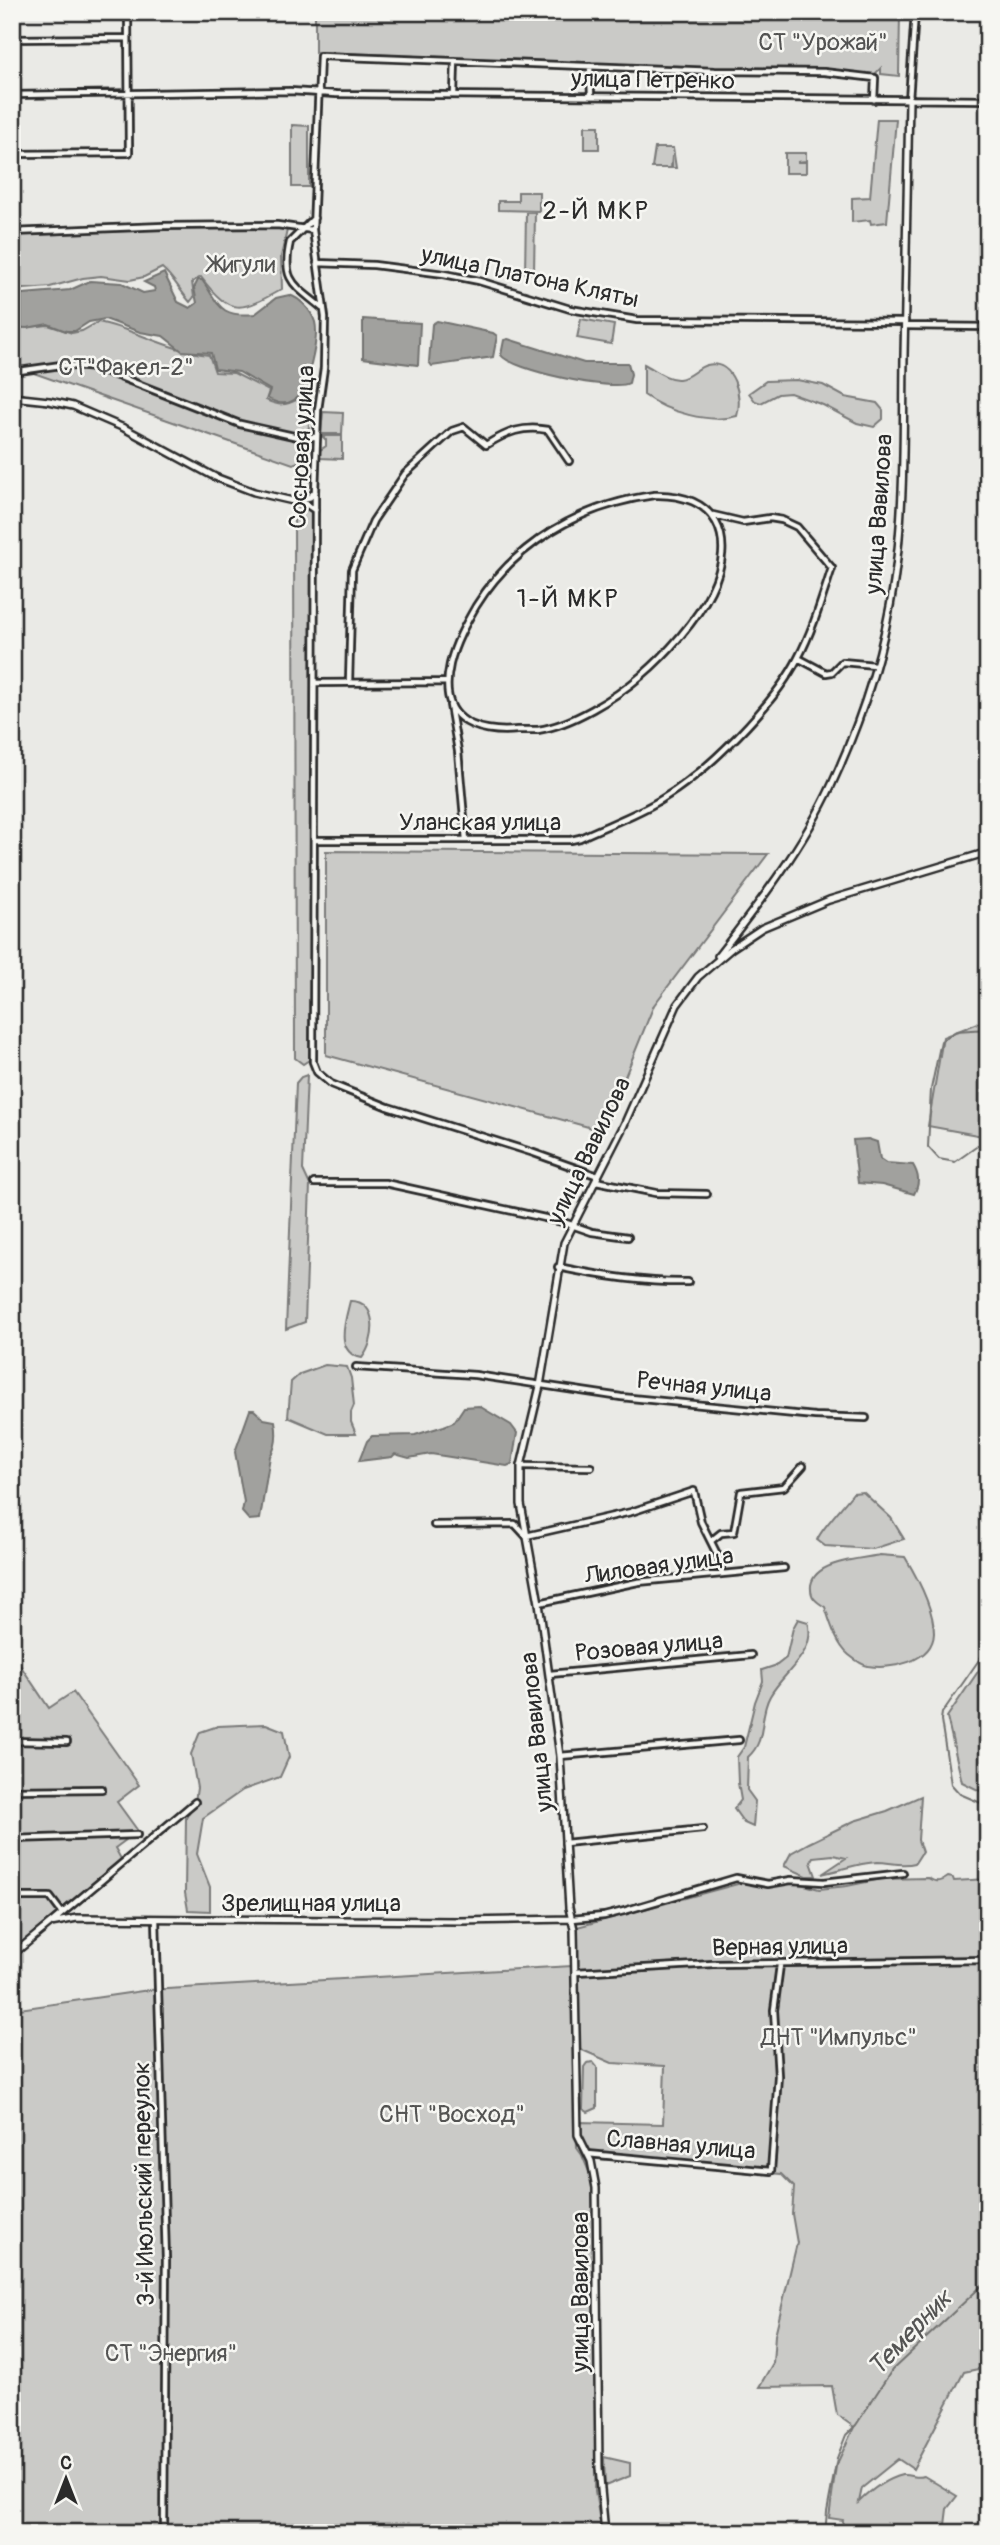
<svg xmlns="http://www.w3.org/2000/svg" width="1000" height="2545" viewBox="0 0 1000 2545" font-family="Pangolin,sans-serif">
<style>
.green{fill:#cacac7;stroke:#7a7a79;stroke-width:2}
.water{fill:#a1a19e;stroke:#727270;stroke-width:2}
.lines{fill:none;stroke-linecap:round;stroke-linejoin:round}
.stream{stroke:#727270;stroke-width:2}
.minor-casing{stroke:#2b2b2b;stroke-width:10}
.tertiary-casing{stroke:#2b2b2b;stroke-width:10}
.minor{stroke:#f6f6f2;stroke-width:4.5}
.tertiary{stroke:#f6f6f2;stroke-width:5}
.labels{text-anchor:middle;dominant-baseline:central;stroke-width:5;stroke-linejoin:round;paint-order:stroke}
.park-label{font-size:24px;fill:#535352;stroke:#f6f6f2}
.street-label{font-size:24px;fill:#2b2b2b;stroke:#f6f6f2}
.neighbourhood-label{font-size:26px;letter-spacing:2px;fill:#2b2b2b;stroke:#f6f6f2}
.water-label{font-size:26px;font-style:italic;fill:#545453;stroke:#f6f6f2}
</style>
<rect width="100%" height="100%" fill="#eaeae6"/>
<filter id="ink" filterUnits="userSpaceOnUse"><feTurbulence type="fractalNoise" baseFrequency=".0143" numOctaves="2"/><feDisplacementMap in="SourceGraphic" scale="14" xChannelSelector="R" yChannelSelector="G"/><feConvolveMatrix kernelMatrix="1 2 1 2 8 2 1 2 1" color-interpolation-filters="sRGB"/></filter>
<g filter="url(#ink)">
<path class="green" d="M315,12H900L899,76L881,74V68L874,75L320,52H315Z
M877,119H896L887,222L871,224L870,220L852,222V198L870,197Z
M292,125L309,126V187H292Z
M585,126H599V149H585Z
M655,148H673L676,168H672V156L671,168H652Z
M785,153H806V161L797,162H806V173H785Z
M518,192H539V211L498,210V201H518Z
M526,212H535L534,273H525Z
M277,223L288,226L281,256L282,289C241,312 231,317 201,277L192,282L194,297L190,302C180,291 174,278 162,268L144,277L130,280L101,276L83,278L50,287L12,290V229Z
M581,319L614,325L611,344L577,338Z
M98,322C137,330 169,351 209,355L215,372L234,373L269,391L266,400C279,406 285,406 298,399L304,382L310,386L308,458L293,464L31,372L12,374V329L48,325L72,333L82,331Z
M644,364C654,369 667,380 679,379C690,378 697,367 707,365C734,359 743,397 737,416C709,424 667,412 644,395Z
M797,380L823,385L845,397L877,403L883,410V419L874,427L857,423L823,405L790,393L778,394L761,403L755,401L749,393L766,381Z
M323,412L343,413L342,434H321Z
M322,436H342V459L320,458L319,451L326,446V440Z
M294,505L311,508L312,1058L303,1064L295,1058Z
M326,851L768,854L654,1005L603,1131L326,1055Z
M988,1019V1137L928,1126L943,1037Z
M307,1075L303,1170L310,1185L305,1322L286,1329L296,1083L301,1077Z
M350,1301C379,1300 376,1341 362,1358C334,1353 345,1321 350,1301Z
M325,1365L347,1367L351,1378L354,1405L351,1412V1422L356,1434H328L288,1417L291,1382L300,1374Z
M863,1492L891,1518L904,1539L873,1549L825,1546L817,1540C821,1529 844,1505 853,1493Z
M880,1555L905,1557C917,1577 934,1608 934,1633C933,1662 890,1670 868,1666C862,1665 854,1659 849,1655C836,1644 830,1622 825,1607C815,1601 810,1597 811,1585C815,1561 860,1559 880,1555Z
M798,1619L808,1622C817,1653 784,1671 770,1696C758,1717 768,1739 748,1757L747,1790L755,1801L753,1827L744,1823L734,1809L741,1800L738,1783L737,1757L744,1747L755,1702L763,1681L762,1670L777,1665L786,1658L793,1628Z
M12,1653L49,1708L73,1692L139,1785L117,1802L138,1831L115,1848L121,1859L12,1951Z
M988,1657V1795L962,1782L947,1717Z
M266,1724L284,1731L289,1757L280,1777L243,1790L203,1818L197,1854L210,1887V1911L188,1910L185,1893L186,1818L195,1802L197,1788L191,1754L200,1732L218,1726Z
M921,1796L918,1840L922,1852L915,1863C901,1867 891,1862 877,1862C858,1863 841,1870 822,1874L846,1858L833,1855L814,1857L811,1862L816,1876H807L784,1866L791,1853L809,1843L854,1821L887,1811Z
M948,1877L953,1878L954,1881L988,1879V2367L964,2372L913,2469L898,2459L862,2488L859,2502C871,2490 886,2479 902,2475C910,2474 915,2479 924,2476L957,2496L947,2509L944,2533H841L843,2520L829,2518L836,2466L854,2427L837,2415L832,2386L759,2387L773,2363L775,2335L797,2243L792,2214L794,2187L781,2174L588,2158L580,2146V2122L663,2124L665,2066L612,2063L580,2049L576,1972L577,1927L745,1882L761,1886L797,1883L819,1889L847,1886L881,1879L928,1878C936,1883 941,1882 948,1877Z
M572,1966L577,2148L582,2155L593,2181L597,2377L595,2492L602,2533H12V2010L149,1990Z
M593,2062L597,2067V2108L588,2112L583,2109L584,2067L587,2063Z
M604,2457L630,2463V2476L605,2486Z"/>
<path class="water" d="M164,273L178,302L190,308L197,303L194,288L198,280H202C219,303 218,318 255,314L276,298L289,295C300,298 311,310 315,322C319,338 308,391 294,400C285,406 276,403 267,398L270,390L239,372L215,369L211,353L182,351L163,336L140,332L105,319L89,322L75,331H66L48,324L27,328L12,327V295L70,290L90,281L122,283L143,293L155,291L154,287L144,282Z
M363,319L420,323L418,365L363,358Z
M437,321L493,333L497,336L493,357L432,366L429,362L432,324Z
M508,339L584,363H628L631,374L629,383C614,392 511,370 501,355L504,340Z
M868,1139L877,1142L880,1159L886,1163L913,1165C919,1175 920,1183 914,1194L882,1185L858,1183L853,1140Z
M479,1406L511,1425L517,1433L512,1464L507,1466L431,1454L409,1458L395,1454L392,1457L359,1461L367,1441L372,1436L415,1435L444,1426L454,1422L464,1407Z
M250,1410H254L264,1419L275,1421C277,1433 277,1447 270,1456L260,1519L249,1520L242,1512L244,1502L235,1452Z"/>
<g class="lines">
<path class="stream" d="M988,1029L956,1031L941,1041L931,1089L928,1147L939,1159L955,1162L979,1145L988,1144
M988,1647L942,1713L941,1720L951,1784L960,1794L988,1806
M825,2533L827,2512L837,2458L846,2435L856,2425L892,2370L988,2280"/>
<defs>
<path id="minor" d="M12,39L128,38
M590,66L591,96
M454,94L455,61
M12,95L290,91L336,94L988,100
M909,100L915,12
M12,154L129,153L128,12
M314,218L290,242C281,282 295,285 322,308
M12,232L164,226L277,225L313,230
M317,263L374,265L444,274L479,281L570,309L637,320L905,322
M905,326L988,327
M12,372L61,365L97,368L240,424L298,437H316
M654,495C716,493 738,537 711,591C697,620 666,655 641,676C615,698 572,725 538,730C531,730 524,730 517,730C500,732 475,730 461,718C445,705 446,682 450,664C455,643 465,625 476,606C515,543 581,505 654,495Z
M798,658L826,673L832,672L842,662L875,665
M349,682L352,570L373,521L405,474L452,431L464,427L486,445C507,432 523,425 548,430L569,461
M315,683L447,682
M450,705L458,751L466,840
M315,840H571L580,838C607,825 637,815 662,799C707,772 774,705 798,658C813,630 822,598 832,568L797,527L782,520L770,518L743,522L713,515
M598,1176L531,1152L388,1107L331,1084L317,1072L313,1062L315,492L318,410L324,368L325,317L313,230L320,56L715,71L824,72L875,78L874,100
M596,1181L656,1193L707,1194
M314,1183H385L563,1222L592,1232L628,1237
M558,1267C601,1276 644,1283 688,1282
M356,1367L475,1375L621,1397L815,1416L866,1418
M521,1466L591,1467
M434,1525L515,1524L526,1536L631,1512L694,1491L701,1522L719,1558L722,1574
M711,1541L721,1533L734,1532L741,1492L784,1487L803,1466
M539,1603L638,1582L784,1568
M550,1674L751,1655
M12,1741L67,1742
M560,1756L739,1740
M12,1790L102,1789
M12,1839L137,1835
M565,1843L703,1829
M12,1897H50L62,1913
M156,1919L166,2259L164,2533
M572,1919L604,1916L624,1911L736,1878L768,1884L791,1880L824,1882L903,1873
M52,1922L195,1802
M576,1972L713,1964L985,1960L988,1965
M588,2154L771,2171L778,2076L774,2010L780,1965
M988,2234V2168"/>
<path id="tertiary" d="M12,397L49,401L73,406L124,428L215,477L254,492L306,504L315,510
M298,500L310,497L315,492
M718,956C760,902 803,847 832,784C861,721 884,651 894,582C905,507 903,430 904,355C906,270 908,185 909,100
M12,1955L51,1923L77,1918L460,1921L572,1919
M605,2533L599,2468L596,2188L591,2161L578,2135L574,1929L569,1908L560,1756L539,1603L521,1504V1466L540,1386L564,1243L624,1125L677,1005L698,977L732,948L762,928L829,900L988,852"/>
</defs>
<use href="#minor" class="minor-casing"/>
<use href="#tertiary" class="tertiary-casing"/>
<use href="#minor" class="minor"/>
<use href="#tertiary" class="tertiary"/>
</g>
</g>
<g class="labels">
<g class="park-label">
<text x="823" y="42">СТ "Урожай"</text>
<text x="242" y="264">Жигули</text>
<text x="126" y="367">СТ"Факел-2"</text>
<text x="839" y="2037">ДНТ "Импульс"</text>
<text x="452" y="2114">СНТ "Восход"</text>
<text x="171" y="2353">СТ "Энергия"</text>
</g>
<g class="street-label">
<text transform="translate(653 80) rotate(1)">улица Петренко</text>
<text transform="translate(530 277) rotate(12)">улица Платона Кляты</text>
<text transform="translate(302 447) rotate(-87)">Сосновая улица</text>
<text transform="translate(879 514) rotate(-86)">улица Вавилова</text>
<text x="480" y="822">Уланская улица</text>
<text transform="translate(589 1151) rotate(-64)">улица Вавилова</text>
<text transform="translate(704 1387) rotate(6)">Речная улица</text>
<text transform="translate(659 1566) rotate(-8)">Лиловая улица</text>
<text transform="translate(649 1647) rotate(-5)">Розовая улица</text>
<text transform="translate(537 1732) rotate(-96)">улица Вавилова</text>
<text x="311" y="1903">Зрелищная улица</text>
<text transform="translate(780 1947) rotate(-1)">Верная улица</text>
<text transform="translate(681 2145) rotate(5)">Славная улица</text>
<text transform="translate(144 2184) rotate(-91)">3-й Июльский переулок</text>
<text transform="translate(580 2292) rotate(-90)">улица Вавилова</text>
</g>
<g class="neighbourhood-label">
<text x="596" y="211">2-Й МКР</text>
<text x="568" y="599">1-Й МКР</text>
</g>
<g class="water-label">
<text transform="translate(910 2333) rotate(-46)">Темерник</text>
</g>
</g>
<rect width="1000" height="2545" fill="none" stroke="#f6f6f2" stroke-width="42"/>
<rect x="21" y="21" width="958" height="2503" fill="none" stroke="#2b2b2b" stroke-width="2.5" filter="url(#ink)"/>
<g transform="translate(66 2479)" stroke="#f6f6f2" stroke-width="5" paint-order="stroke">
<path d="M0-5L12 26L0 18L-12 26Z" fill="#2b2b2b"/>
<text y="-10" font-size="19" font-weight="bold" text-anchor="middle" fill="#2b2b2b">С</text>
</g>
</svg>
